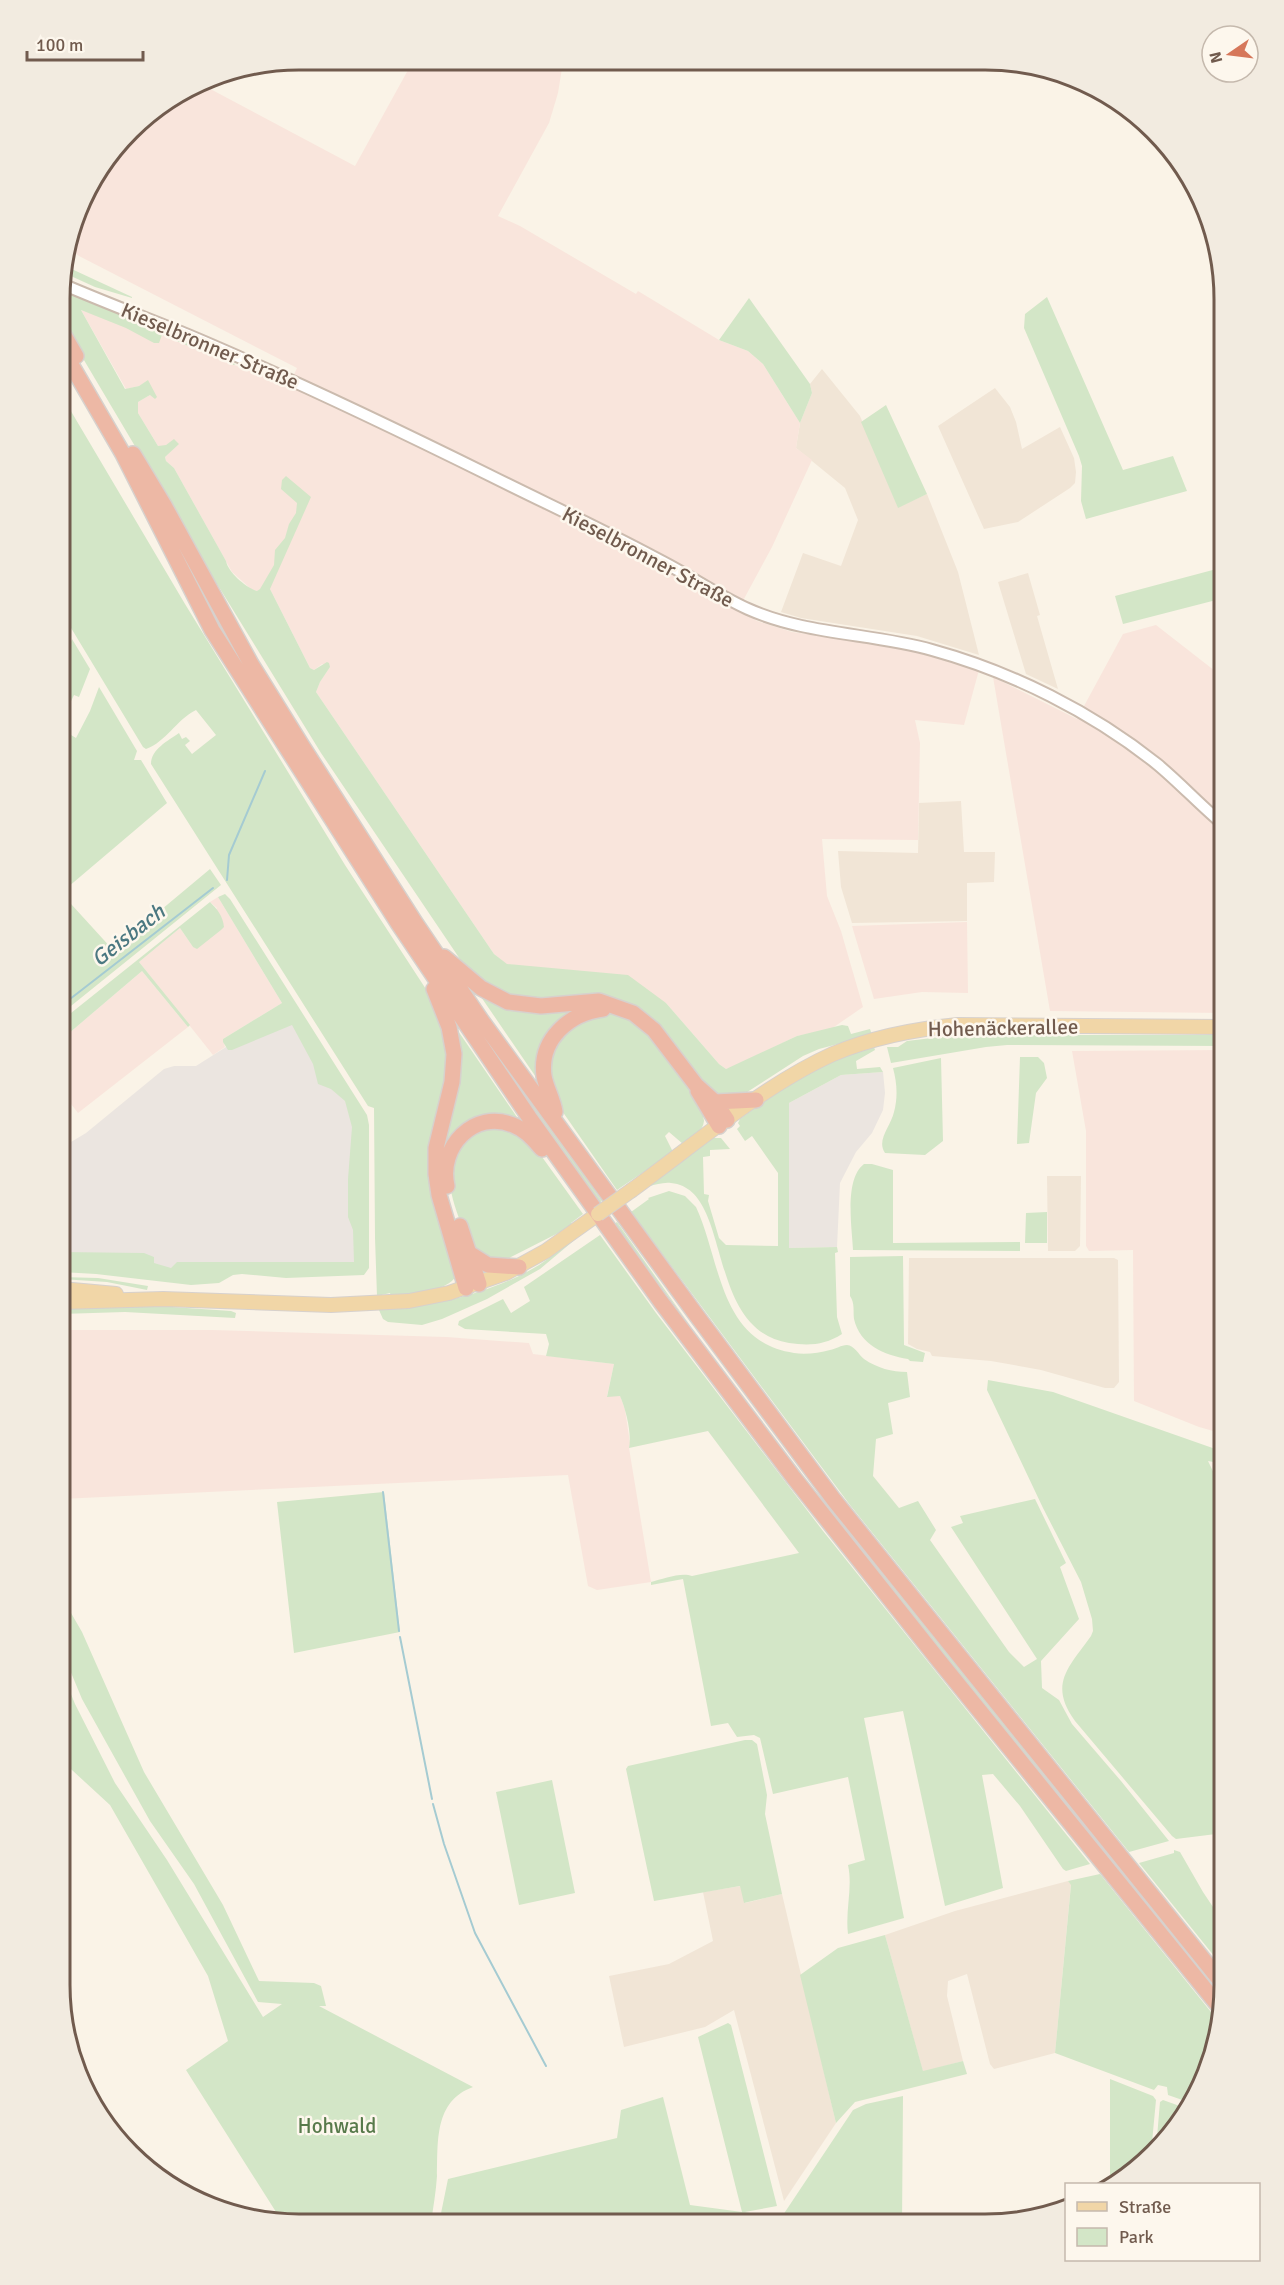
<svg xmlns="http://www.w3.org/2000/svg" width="1284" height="2285" viewBox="0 0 1284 2285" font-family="Signika,sans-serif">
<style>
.residential{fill:#f1e5d6}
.commercial{fill:#f9e5dc}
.industrial{fill:#ebe5e0}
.green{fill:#d3e6c7}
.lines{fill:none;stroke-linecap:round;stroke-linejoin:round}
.stream{stroke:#a5cbd2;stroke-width:2}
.tertiary-casing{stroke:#cbbbae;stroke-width:14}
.primary-casing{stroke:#d7d1cd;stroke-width:16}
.motorway-casing{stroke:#d7d1cd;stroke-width:18}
.tertiary{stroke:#fff;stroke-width:10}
.primary{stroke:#f1d6a7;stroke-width:14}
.motorway{stroke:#edb8a5;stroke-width:15}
.primary-bridge-casing{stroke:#d7d1cd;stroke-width:16;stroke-linecap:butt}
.primary-bridge{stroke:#f1d6a7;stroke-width:14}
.labels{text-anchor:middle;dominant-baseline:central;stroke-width:5;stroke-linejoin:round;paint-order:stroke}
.street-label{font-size:21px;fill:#715b4e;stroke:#fdf7ed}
.park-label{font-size:21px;fill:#587a4b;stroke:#fdf7ed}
.water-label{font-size:22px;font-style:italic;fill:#4b7881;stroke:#fdf7ed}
.rim{fill:none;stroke:#715b4e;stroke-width:3}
</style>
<rect width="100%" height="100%" fill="#faf3e7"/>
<path class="residential" d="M822,369L860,416L898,507L927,494L958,572L979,655L917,636L801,618L781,612L803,553L841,566L858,520L845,488L796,448L800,423L812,393L810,384Z
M995,388L1010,407L1016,422L1022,449L1060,427L1074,458L1076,472L1075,483L1070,488L1018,522L984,529L938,426Z
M1028,573L1040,615L1037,616L1058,689L1026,674L998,582Z
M961,801L964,852H995L994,882L967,883V921L852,923L841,887L838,851L918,853L919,803Z
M1047,1176H1081L1080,1246L1075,1251H1048Z
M909,1258H1114L1118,1260L1119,1382L1114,1388H1105L1041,1370L991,1361L932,1356L930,1352L917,1349L908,1344Z
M1068,1881L1071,1884L1055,2053L994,2069L990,2064L967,1974L948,1981L947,1996L963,2061L923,2072L885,1935L955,1911Z
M741,1886L745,1903L782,1894L836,2123L784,2201L734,2010L705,2027L624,2047L609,1976L669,1964L713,1941L703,1892Z"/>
<path class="commercial" d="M413,61L548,62L562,68L558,93L549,123L498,216L520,226L636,294L638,291L719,340L748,351L763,364L800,423L796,448L812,460L772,547L738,610L757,621L792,632L877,643L935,655L979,670L964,725L915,720L920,743L918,840L822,839L827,896L841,931L863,1007L831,1029L797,1036L732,1067L726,1069L719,1064L666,1003L530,967L506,964L494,954L316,692L320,682L330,667L322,664L314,670L310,668L270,589L257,591L251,589L232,572L174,468L166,461L165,457L178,444L170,443L162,447L158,446L138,413V402L150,395L148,381L139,386L126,389L81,310L161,338L162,335L234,365L289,385L297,368L79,256L68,248L84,196L141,120L199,83L355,166Z
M1156,625L1224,678V794L1211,820L1224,829V1013L1050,1011L993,677L1077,719L1123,634Z
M218,897L282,1003L223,1039L225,1047L213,1055L139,962L180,928L193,947L217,908L210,902Z
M967,922L968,993L922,992L874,999L852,926Z
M142,971L188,1027L78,1113L61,1091V1040Z
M1224,1050V1434L1199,1427L1134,1401L1133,1250L1089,1251L1086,1246V1131L1072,1051Z
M61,1330H212L446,1337L529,1343L533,1354L614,1364L607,1396L620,1395L625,1410L630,1443L629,1448L651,1582L597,1590L588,1586L568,1475L61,1499Z"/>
<path class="industrial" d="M291,1006L354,1105L360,1263L173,1274L61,1265V1148L86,1133L164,1069L174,1066H196Z
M883,1072L885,1093L883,1110L872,1133L856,1152L840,1183L837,1247L789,1248V1103L841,1075Z"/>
<path class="green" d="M63,265L132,297V298L95,287L62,272Z
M67,290L186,340L194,346L235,364L234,365L162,335L159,343H154L126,328L81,310L125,389L139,386L148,380L157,397L155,399L150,395L138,402V413L158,446L166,445L174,439L179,444L165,457L166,461L174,468L226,561C228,572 245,587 257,591L260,589L274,565L275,550L285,538L289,524L296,513L297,503L281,489L282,480L286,476L311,497L270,589L310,668L314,670L327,662L329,663L330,667L320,682L316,692L494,954L507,964L628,975L666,1003L719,1064L726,1069L797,1036L842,1025L848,1026L851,1034L870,1029L872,1035L819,1049L803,1056L741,1096L714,1095L634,1006L615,999L515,1000L468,971L321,753L206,566L62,323V291L66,293Z
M1047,297L1123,470L1173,456L1187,491L1086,519L1081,501L1082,466L1079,456L1024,328L1025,314Z
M749,298L810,384L812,393L800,423L763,364L748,351L719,340Z
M62,396L185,604L345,865L435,1003L450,1057L436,1132L456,1276C448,1292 408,1294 391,1296L390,1293L377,1296L375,1238L374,1108L368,1106L151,764C151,749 168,741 179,733L182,739L186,737L190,741L185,745L192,754L216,735L196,710C176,720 166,742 146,749L143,747L62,613Z
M886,405L927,494L898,508L861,422Z
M1224,567V598L1123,624L1115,596Z
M72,639L90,669L79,697L74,695L61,722L62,668Z
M236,648L475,1020L602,1201L599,1203C478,1032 365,856 251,679L233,649Z
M99,687L137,751L134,760H141L167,803L61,893L113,950L210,869L221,885L61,1014V729L76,738L90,711Z
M225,894L230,899L367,1115L369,1125V1268L364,1275L286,1278L242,1274L233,1275L219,1283L191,1285L96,1274L61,1272V1252L144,1253L154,1257V1263L171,1268L177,1262H354L353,1230L348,1217V1179L352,1127L345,1101L331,1089L318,1084L313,1064L292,1025L232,1050H228L223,1042V1039L282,1003L218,897Z
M210,902C217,909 223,916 224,927L221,930L197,949L193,947L180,928L139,962L190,1025L188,1027L142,971L61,1040V1021Z
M477,991L491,998L589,1004L569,1017L540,1083Z
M612,1012C620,1016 630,1018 638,1023C652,1031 705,1105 704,1121C703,1132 691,1138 683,1144L669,1132L665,1136L673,1152L617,1190L560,1108L547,1073L554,1042L589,1014Z
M454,1025L521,1123C514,1123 505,1118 495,1118C483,1118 471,1122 461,1130C422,1161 456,1229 471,1267V1276H470C466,1268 465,1258 462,1250C451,1219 436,1185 440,1152C445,1106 465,1074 452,1026Z
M957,1035H1224V1046L1007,1045L986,1047L891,1063L887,1047H898L907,1041Z
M873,1044L875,1050L856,1061L857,1069L880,1067L883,1072L841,1075L789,1103V1248L837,1247L838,1252L835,1253L837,1317L842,1334C825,1345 809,1346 789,1343C703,1329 734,1189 671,1183C663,1182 656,1185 649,1186L713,1138H721L730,1149L710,1150V1156L703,1157L704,1194L709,1195L708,1201L719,1238L726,1245L778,1246V1173L752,1136L745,1141L737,1129L740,1126L738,1123L740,1119L785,1086L817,1068Z
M1020,1057H1038L1044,1063L1047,1078L1036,1093L1029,1143L1017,1144Z
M941,1058L943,1141L925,1155L885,1153C876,1140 891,1126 894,1112C898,1097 897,1083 893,1068Z
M501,1125L532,1143L583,1214L571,1223L572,1226L503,1261L478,1256C464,1235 447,1194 449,1168C450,1158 461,1145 466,1135Z
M864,1164H872L893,1170V1243L1020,1242V1251L853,1250C852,1228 844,1179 864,1164Z
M669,1191L685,1196L696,1207C721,1261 719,1342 794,1353C805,1355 819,1353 830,1350C836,1349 841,1345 847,1345C854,1345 859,1355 864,1359C877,1368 892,1372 907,1372L910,1397L888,1403L893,1434L876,1439L873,1476L899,1508L918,1501L936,1530L930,1540L1009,1652L1024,1667L1037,1659L951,1527L963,1523L960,1516L1035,1499L1066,1563L1060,1567L1079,1619L1041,1661L1042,1688L1059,1700L1072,1724L1121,1781L1169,1841L1129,1852L850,1505L631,1212L649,1199L648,1198Z
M1047,1212V1243H1025L1026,1213Z
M617,1222L691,1327L614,1224Z
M584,1232L540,1269L487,1299L442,1319L422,1325L388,1322L383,1319L379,1310C431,1308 495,1292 539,1265C554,1255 569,1243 584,1232Z
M600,1235L656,1313L823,1531L1090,1864L1066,1871L1063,1869L1020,1806L993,1774L982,1775L1003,1888L945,1906L903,1711L864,1718L904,1918L848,1934C845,1910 853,1888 848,1865L865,1860L848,1777L773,1794L760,1738L754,1735L737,1737L728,1723L711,1726L683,1579L651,1585V1582C663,1579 681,1572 692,1576L799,1553L708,1431L629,1448C632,1433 626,1410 620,1396L607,1397L614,1364L546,1356L549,1344L546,1334L465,1329L458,1325L459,1321L503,1299L511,1313L530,1301L524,1287Z
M903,1256L904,1345L925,1353L923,1362L910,1361L908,1359C884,1355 860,1345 854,1319C853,1311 855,1303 850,1296V1257Z
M61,1277L98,1278L148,1286L147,1290L107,1282L61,1279Z
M170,1304L172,1307L231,1311L236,1313L235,1318L125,1312L61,1314V1308Z
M988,1380L1053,1392L1224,1452V1464L1208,1461L1224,1494V1833L1176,1839L1172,1836L1075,1721C1048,1684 1069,1667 1091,1636L1093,1631L1092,1619L1081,1582L1043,1508L987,1390Z
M801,1473L1223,1996V1999L959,1674Z
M384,1492L400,1632L294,1653L277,1502Z
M60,1587L67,1606L82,1632L144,1772L223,1905L259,1981L314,1983L321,1986L326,2006H319L473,2087C434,2101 438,2142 437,2176C436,2192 433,2208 431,2223H283L186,2070L228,2041L208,1976L110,1805L60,1759V1667L75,1704L115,1783L167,1860L263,2017L282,2004L258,2002L194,1884L150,1821L82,1699L60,1646Z
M745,1740H752L757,1744L767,1795L765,1814L782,1894L744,1903L740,1886L654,1901L626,1769L628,1766Z
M552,1780L575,1893L519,1905L496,1792Z
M1174,1850L1180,1852L1203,1892L1223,1922V1967L1139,1863L1174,1853Z
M1100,1874L1219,2022L1206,2077L1191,2103L1168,2095L1167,2087L1158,2085L1154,2090L1055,2053L1071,1885L1068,1881Z
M885,1935L923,2071L963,2061L967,2074L855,2102L836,2123L800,1975L838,1948Z
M728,2023L731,2025L777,2206L745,2212L783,2219V2215L853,2110L866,2104L903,2096L902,2225L439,2223L448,2179L617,2138L621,2110L663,2097L690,2205L742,2212L698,2037Z
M1110,2079L1153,2096L1156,2100L1151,2153L1118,2184H1110Z
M1163,2100L1188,2109L1182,2118L1174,2116L1172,2134L1156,2149L1160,2102Z"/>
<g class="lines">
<path class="stream" d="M227,880L229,855L265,771
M61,1006L213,888
M383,1492L399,1631
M400,1637L432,1799
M433,1804L444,1844L475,1933L546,2066"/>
<defs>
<path id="tertiary" d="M62,284C104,302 146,318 188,335C290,378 390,426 489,475C547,504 606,531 663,562C692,577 719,596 748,609C806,635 872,633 932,650C1012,672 1092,712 1157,764C1180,783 1201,806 1224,825"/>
<path id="primary" d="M632,1190C694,1145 764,1085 833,1054C873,1037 915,1029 958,1025L1224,1027
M61,1289L116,1294
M61,1302L163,1299L331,1305L409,1301L449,1293L506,1273L546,1251L598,1214"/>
<path id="motorway" d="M62,332L76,356
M62,349L123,454L212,630L398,923L529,1117L661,1302L794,1478L940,1662L1222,2010
M133,454L165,507L251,664L302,746L416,924L481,1020L697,1316L834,1500L1223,1984
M444,957L481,988L508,1002L541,1006L599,1001L633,1013L654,1030L696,1085L715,1102L727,1120
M434,989L449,1027L454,1054L452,1082L436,1148V1174L439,1195L466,1288
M698,1091L719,1126
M715,1102L756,1100
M555,1112C553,1099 546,1088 544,1076C539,1039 570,1013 603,1009
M447,1186C438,1147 474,1109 513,1125C526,1130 533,1139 542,1149
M460,1226L479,1284
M469,1253L488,1265L519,1267"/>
</defs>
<use href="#tertiary" class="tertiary-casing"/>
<use href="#primary" class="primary-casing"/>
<use href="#motorway" class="motorway-casing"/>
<use href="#tertiary" class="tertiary"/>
<use href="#primary" class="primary"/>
<use href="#motorway" class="motorway"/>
<defs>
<path id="primary-bridge" d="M598,1214L632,1190"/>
</defs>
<use href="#primary-bridge" class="primary-bridge-casing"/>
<use href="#primary-bridge" class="primary-bridge"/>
</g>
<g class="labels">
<g class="street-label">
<text transform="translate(210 346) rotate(23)">Kieselbronner Straße</text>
<text transform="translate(648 557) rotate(28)">Kieselbronner Straße</text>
<text transform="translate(1003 1028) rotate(-1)">Hohenäckerallee</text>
</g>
<g class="park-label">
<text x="337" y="2126">Hohwald</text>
</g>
<g class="water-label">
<text transform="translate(128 935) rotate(-38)">Geisbach</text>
</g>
</g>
<path d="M0 0H1284V2285H0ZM299 70H985A229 229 0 0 1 1214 299V1985A229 229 0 0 1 985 2214H299A229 229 0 0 1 70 1985V299A229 229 0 0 1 299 70Z" fill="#f2ebe0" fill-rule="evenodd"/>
<path class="rim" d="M299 70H985A229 229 0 0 1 1214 299V1985A229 229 0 0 1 985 2214H299A229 229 0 0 1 70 1985V299A229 229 0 0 1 299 70Z"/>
<rect x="1065" y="2183" width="195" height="78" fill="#fdf7ed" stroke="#c5b9ad" stroke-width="1.5"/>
<rect x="1077" y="2202" width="30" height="9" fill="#f1d6a7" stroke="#c5b9ad" stroke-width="1.5"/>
<text x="1119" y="2213" font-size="18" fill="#715b4e">Straße</text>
<rect x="1077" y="2228" width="30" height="18" fill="#d3e6c7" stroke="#c5b9ad" stroke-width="1.5"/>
<text x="1119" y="2243" font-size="18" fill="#715b4e">Park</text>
<g transform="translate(1230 54) rotate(256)"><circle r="28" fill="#fdf7ed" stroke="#c5b9ad" stroke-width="1.5"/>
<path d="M0-4.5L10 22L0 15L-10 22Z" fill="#d6775a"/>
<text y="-9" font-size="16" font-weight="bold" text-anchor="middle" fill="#715b4e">N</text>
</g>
<path d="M27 51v9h116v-9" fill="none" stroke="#715b4e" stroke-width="3"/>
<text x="36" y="51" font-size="18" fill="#715b4e" stroke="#fdf7ed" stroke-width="4.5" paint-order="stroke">100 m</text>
</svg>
